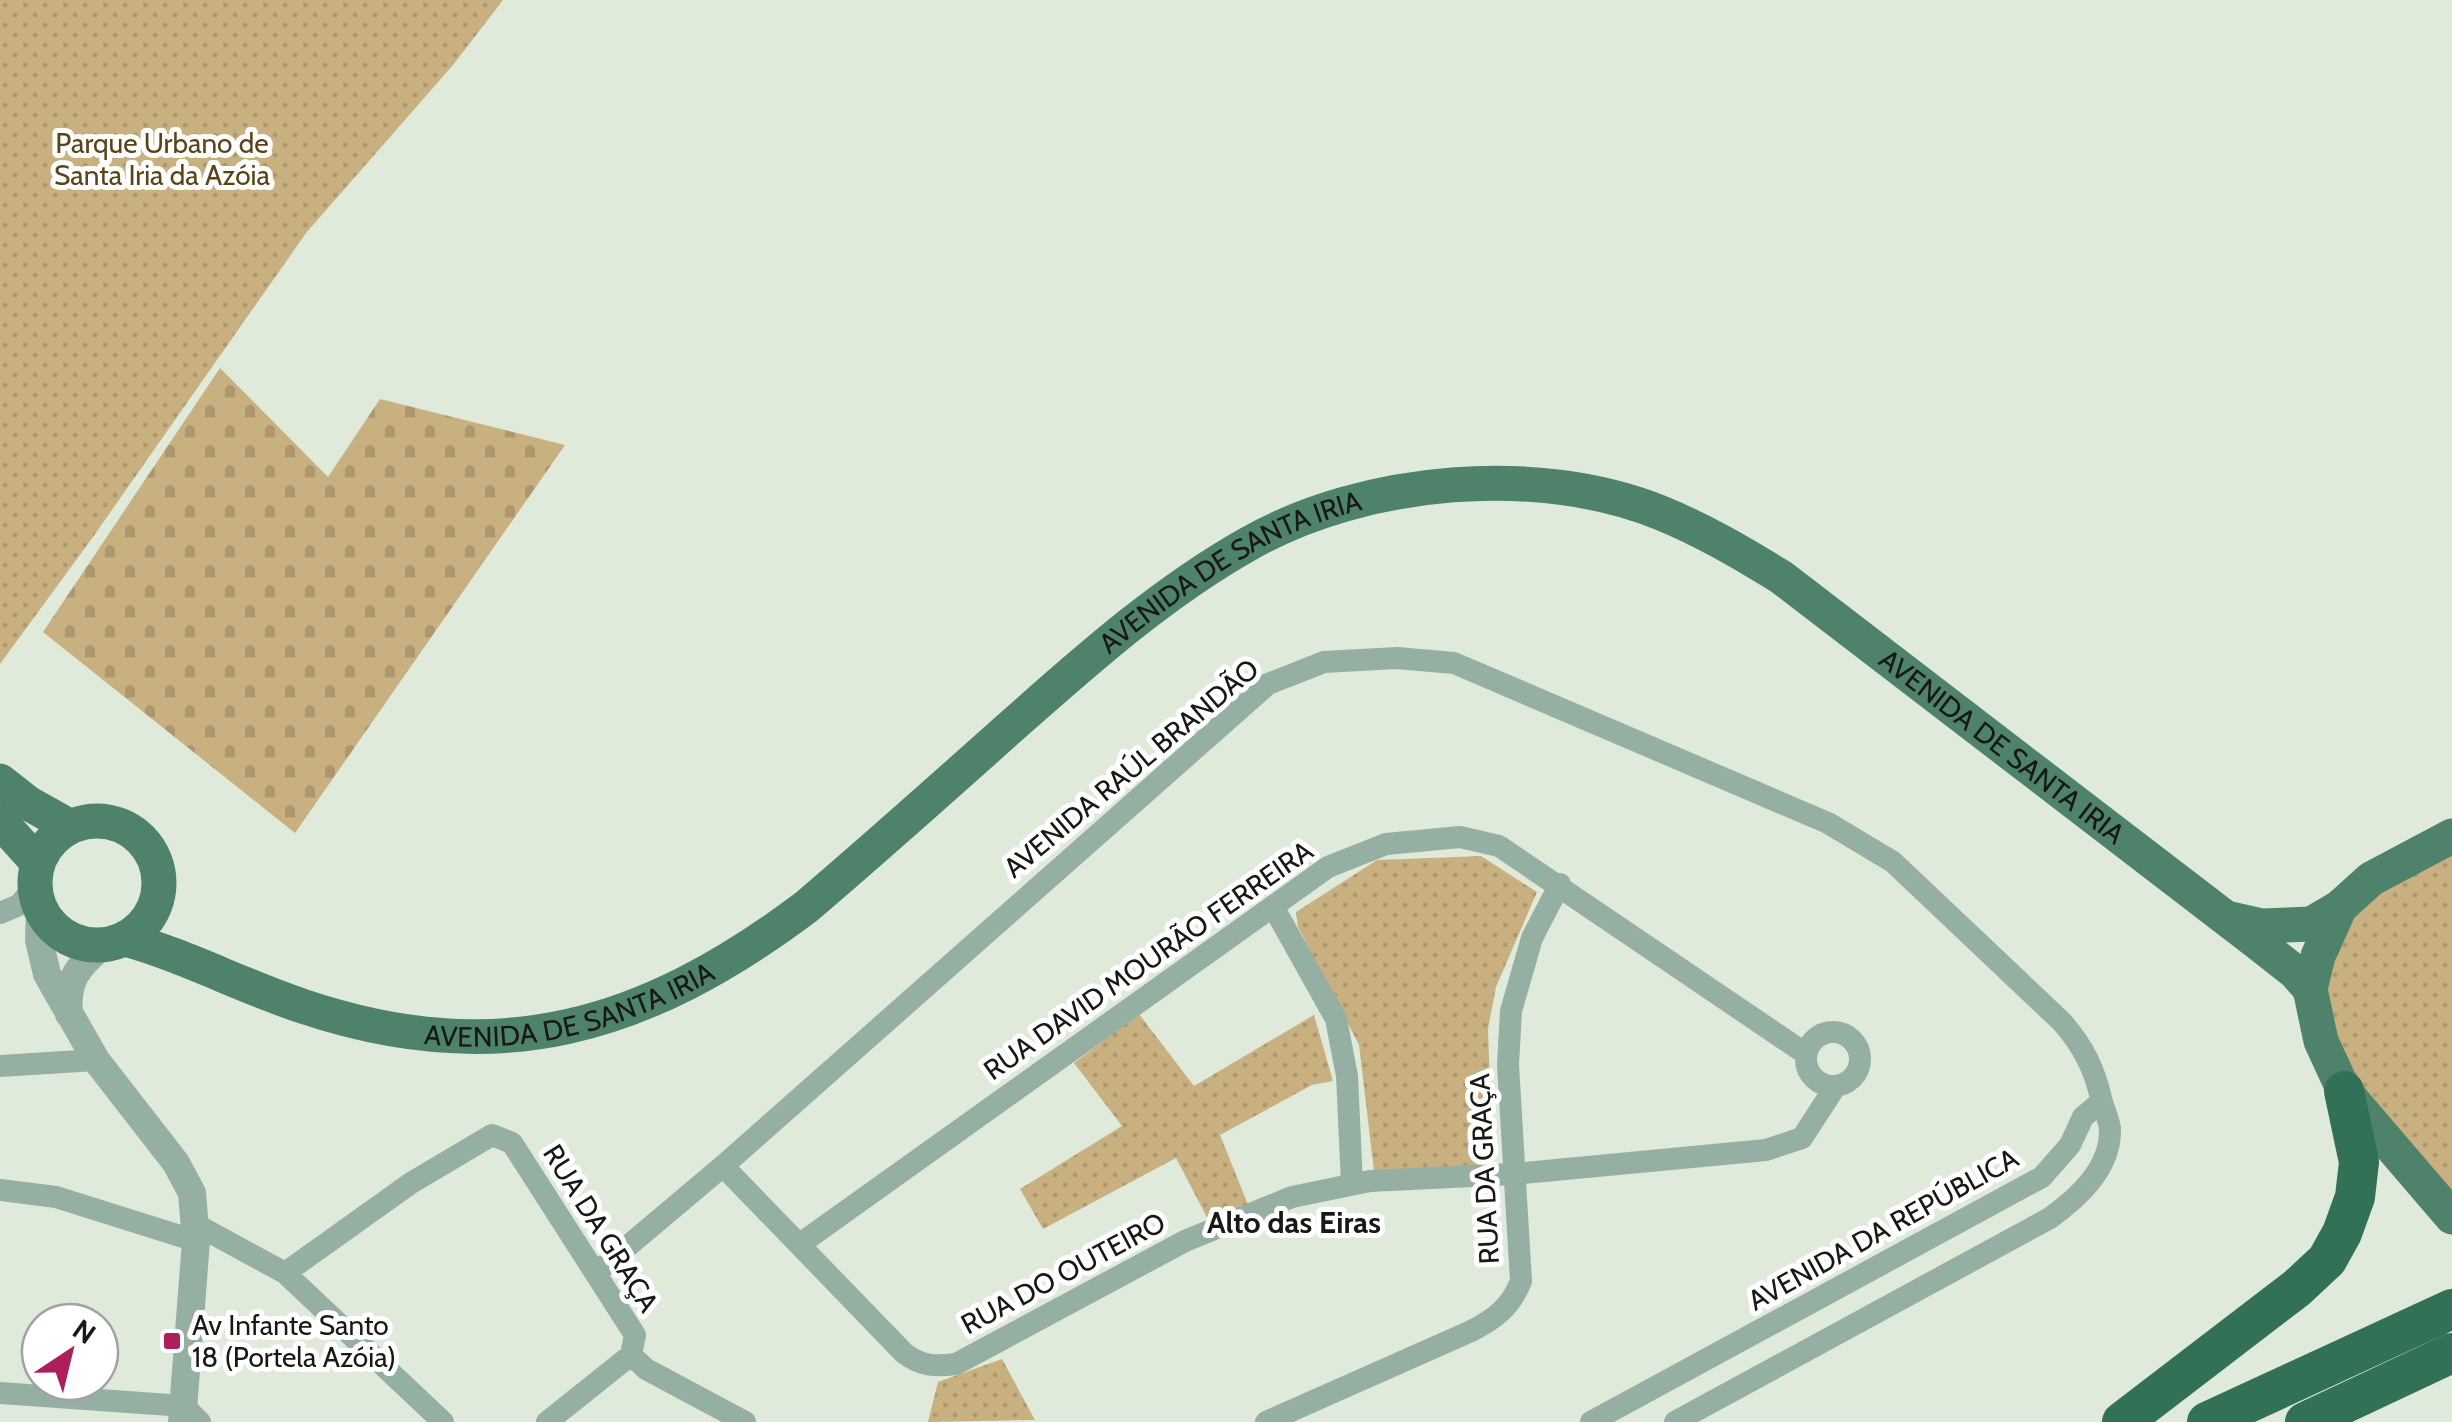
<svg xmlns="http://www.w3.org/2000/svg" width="2452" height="1422" viewBox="0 0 2452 1422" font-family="Cabin,sans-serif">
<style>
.grass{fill:url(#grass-dots)}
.cemetery{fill:url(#cemetery-stones)}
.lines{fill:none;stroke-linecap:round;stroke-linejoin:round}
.minor{stroke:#95b0a2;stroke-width:22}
.tertiary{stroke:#95b0a2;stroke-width:28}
.primary{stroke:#4f826a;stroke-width:35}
.motorway{stroke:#327156;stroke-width:40}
.poi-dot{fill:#ad1f5a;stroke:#fff;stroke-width:4}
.labels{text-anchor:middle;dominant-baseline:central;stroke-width:10;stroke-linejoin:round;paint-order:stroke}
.park-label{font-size:28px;fill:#594419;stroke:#fff}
.street-label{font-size:28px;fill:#161914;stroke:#fff}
.poi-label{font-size:28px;fill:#161914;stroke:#fff;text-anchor:start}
.neighbourhood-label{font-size:30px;font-weight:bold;fill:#161914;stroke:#fff}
</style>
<defs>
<pattern id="grass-dots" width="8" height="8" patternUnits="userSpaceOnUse" patternTransform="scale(2.5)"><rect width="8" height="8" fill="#c9b081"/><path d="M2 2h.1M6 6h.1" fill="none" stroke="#ac976f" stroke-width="1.8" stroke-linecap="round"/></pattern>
<pattern id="cemetery-stones" width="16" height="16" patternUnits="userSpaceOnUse" patternTransform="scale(2.5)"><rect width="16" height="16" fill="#c9b081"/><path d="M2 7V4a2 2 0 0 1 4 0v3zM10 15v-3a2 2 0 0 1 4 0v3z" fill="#ac976f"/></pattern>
</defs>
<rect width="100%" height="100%" fill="#e0eadb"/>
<path class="grass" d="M0,0H503L453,65L306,233L93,537L0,664Z
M2452,848V1200L2383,1119L2331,1040L2325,992L2335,948L2355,911L2392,879Z
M1481,856L1537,892L1496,987L1488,1029L1493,1170L1374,1171L1359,1045L1298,927L1296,912L1377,860Z
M1139,1014L1194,1086L1314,1015L1333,1081L1312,1085L1220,1135L1249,1207L1210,1223L1176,1158L1043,1229L1020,1189L1122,1126L1074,1063Z
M1002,1359L1035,1420L928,1422L938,1382Z"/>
<path class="cemetery" d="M220,368L328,477L380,399L565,445L295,833L43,632Z"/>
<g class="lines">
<path class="minor" d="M1274,908L1336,1019L1347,1076L1352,1184
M0,913L19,905L34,887
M1806 1059a27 27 0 1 1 54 0a27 27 0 1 1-54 0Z
M0,1066L96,1060
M723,1166L904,1353C921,1366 935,1367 956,1364L1185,1241L1292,1197L1370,1181L1513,1174L1766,1150L1802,1138L1835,1087
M0,1190L56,1197L196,1241
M195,1224L285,1273L443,1422
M800,1244L1328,867L1386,844L1460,837L1499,846L1806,1054
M285,1273L411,1183L492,1135L512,1143L635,1335L631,1355L646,1369L745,1422
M596,1273L723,1166L1268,684L1324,662L1397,658L1454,663L1828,823L1893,862L2062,1022C2083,1046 2094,1068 2101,1098C2103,1108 2109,1119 2110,1129C2111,1168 2079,1197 2050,1218L1675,1422
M0,1393L184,1406L200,1422
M547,1422L631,1355
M1266,1422L1469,1332C1494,1320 1511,1307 1521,1281L1508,1065L1511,1011L1532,938L1560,884
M1591,1422L2042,1177L2070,1145L2083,1117L2102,1101"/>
<path class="tertiary" d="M40,911L39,940L47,974L96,1060L176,1163L192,1193L196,1241L182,1422
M69,1014C66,981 77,967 102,946"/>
<g class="primary">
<path d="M0,781L28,803L69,826"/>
<circle cx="97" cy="883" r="62"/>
<path d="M0,821L37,862"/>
<path d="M2452,836L2371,879L2340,907L2318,956L2310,989L2321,1041L2344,1091L2452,1217"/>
<path d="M2231,919L2262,926L2311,924L2340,907"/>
<path id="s1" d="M125,939C186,956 242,986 302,1006C498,1072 645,1028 806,907C873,850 939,791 1005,732C1082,664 1159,594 1250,543C1365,478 1538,463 1661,513C1703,530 1742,553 1781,577L2257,942L2295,972L2310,989"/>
</g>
<path class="motorway" d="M2122,1422L2297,1288L2327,1260L2342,1233L2355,1197L2359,1162L2344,1091
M2207,1422L2452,1309
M2305,1422L2452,1353"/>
</g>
<rect class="poi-dot" x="162" y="1331" width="20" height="20" rx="5"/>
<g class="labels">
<g class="park-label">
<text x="162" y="143">Parque Urbano de<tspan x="162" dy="32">Santa Iria da Azóia</tspan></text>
</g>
<g class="street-label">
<text stroke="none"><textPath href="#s1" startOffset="1272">AVENIDA DE SANTA IRIA</textPath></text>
<text stroke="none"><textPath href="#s1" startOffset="2142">AVENIDA DE SANTA IRIA</textPath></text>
<text transform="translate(1131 768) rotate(-40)">AVENIDA RAÚL BRANDÃO</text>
<text transform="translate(1148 960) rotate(-35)">RUA DAVID MOURÃO FERREIRA</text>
<text stroke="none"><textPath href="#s1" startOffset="465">AVENIDA DE SANTA IRIA</textPath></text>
<text transform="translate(1484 1169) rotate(-93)">RUA DA GRAÇA</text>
<text transform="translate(601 1228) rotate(58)">RUA DA GRAÇA</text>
<text transform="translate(1883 1229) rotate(-29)">AVENIDA DA REPÚBLICA</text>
<text transform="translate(1063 1273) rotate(-28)">RUA DO OUTEIRO</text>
</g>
<g class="poi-label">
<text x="192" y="1325">Av Infante Santo<tspan x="192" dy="32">18 (Portela Azóia)</tspan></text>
</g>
<g class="neighbourhood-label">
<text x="1294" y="1222">Alto das Eiras</text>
</g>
</g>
<g transform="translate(70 1352) rotate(35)"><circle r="48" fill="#ffffff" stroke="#a2a3a1" stroke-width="2.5"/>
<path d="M0-8L18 38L0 25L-18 38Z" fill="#ad1f5a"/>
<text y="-15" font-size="28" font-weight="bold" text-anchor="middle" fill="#161914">N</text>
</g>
</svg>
